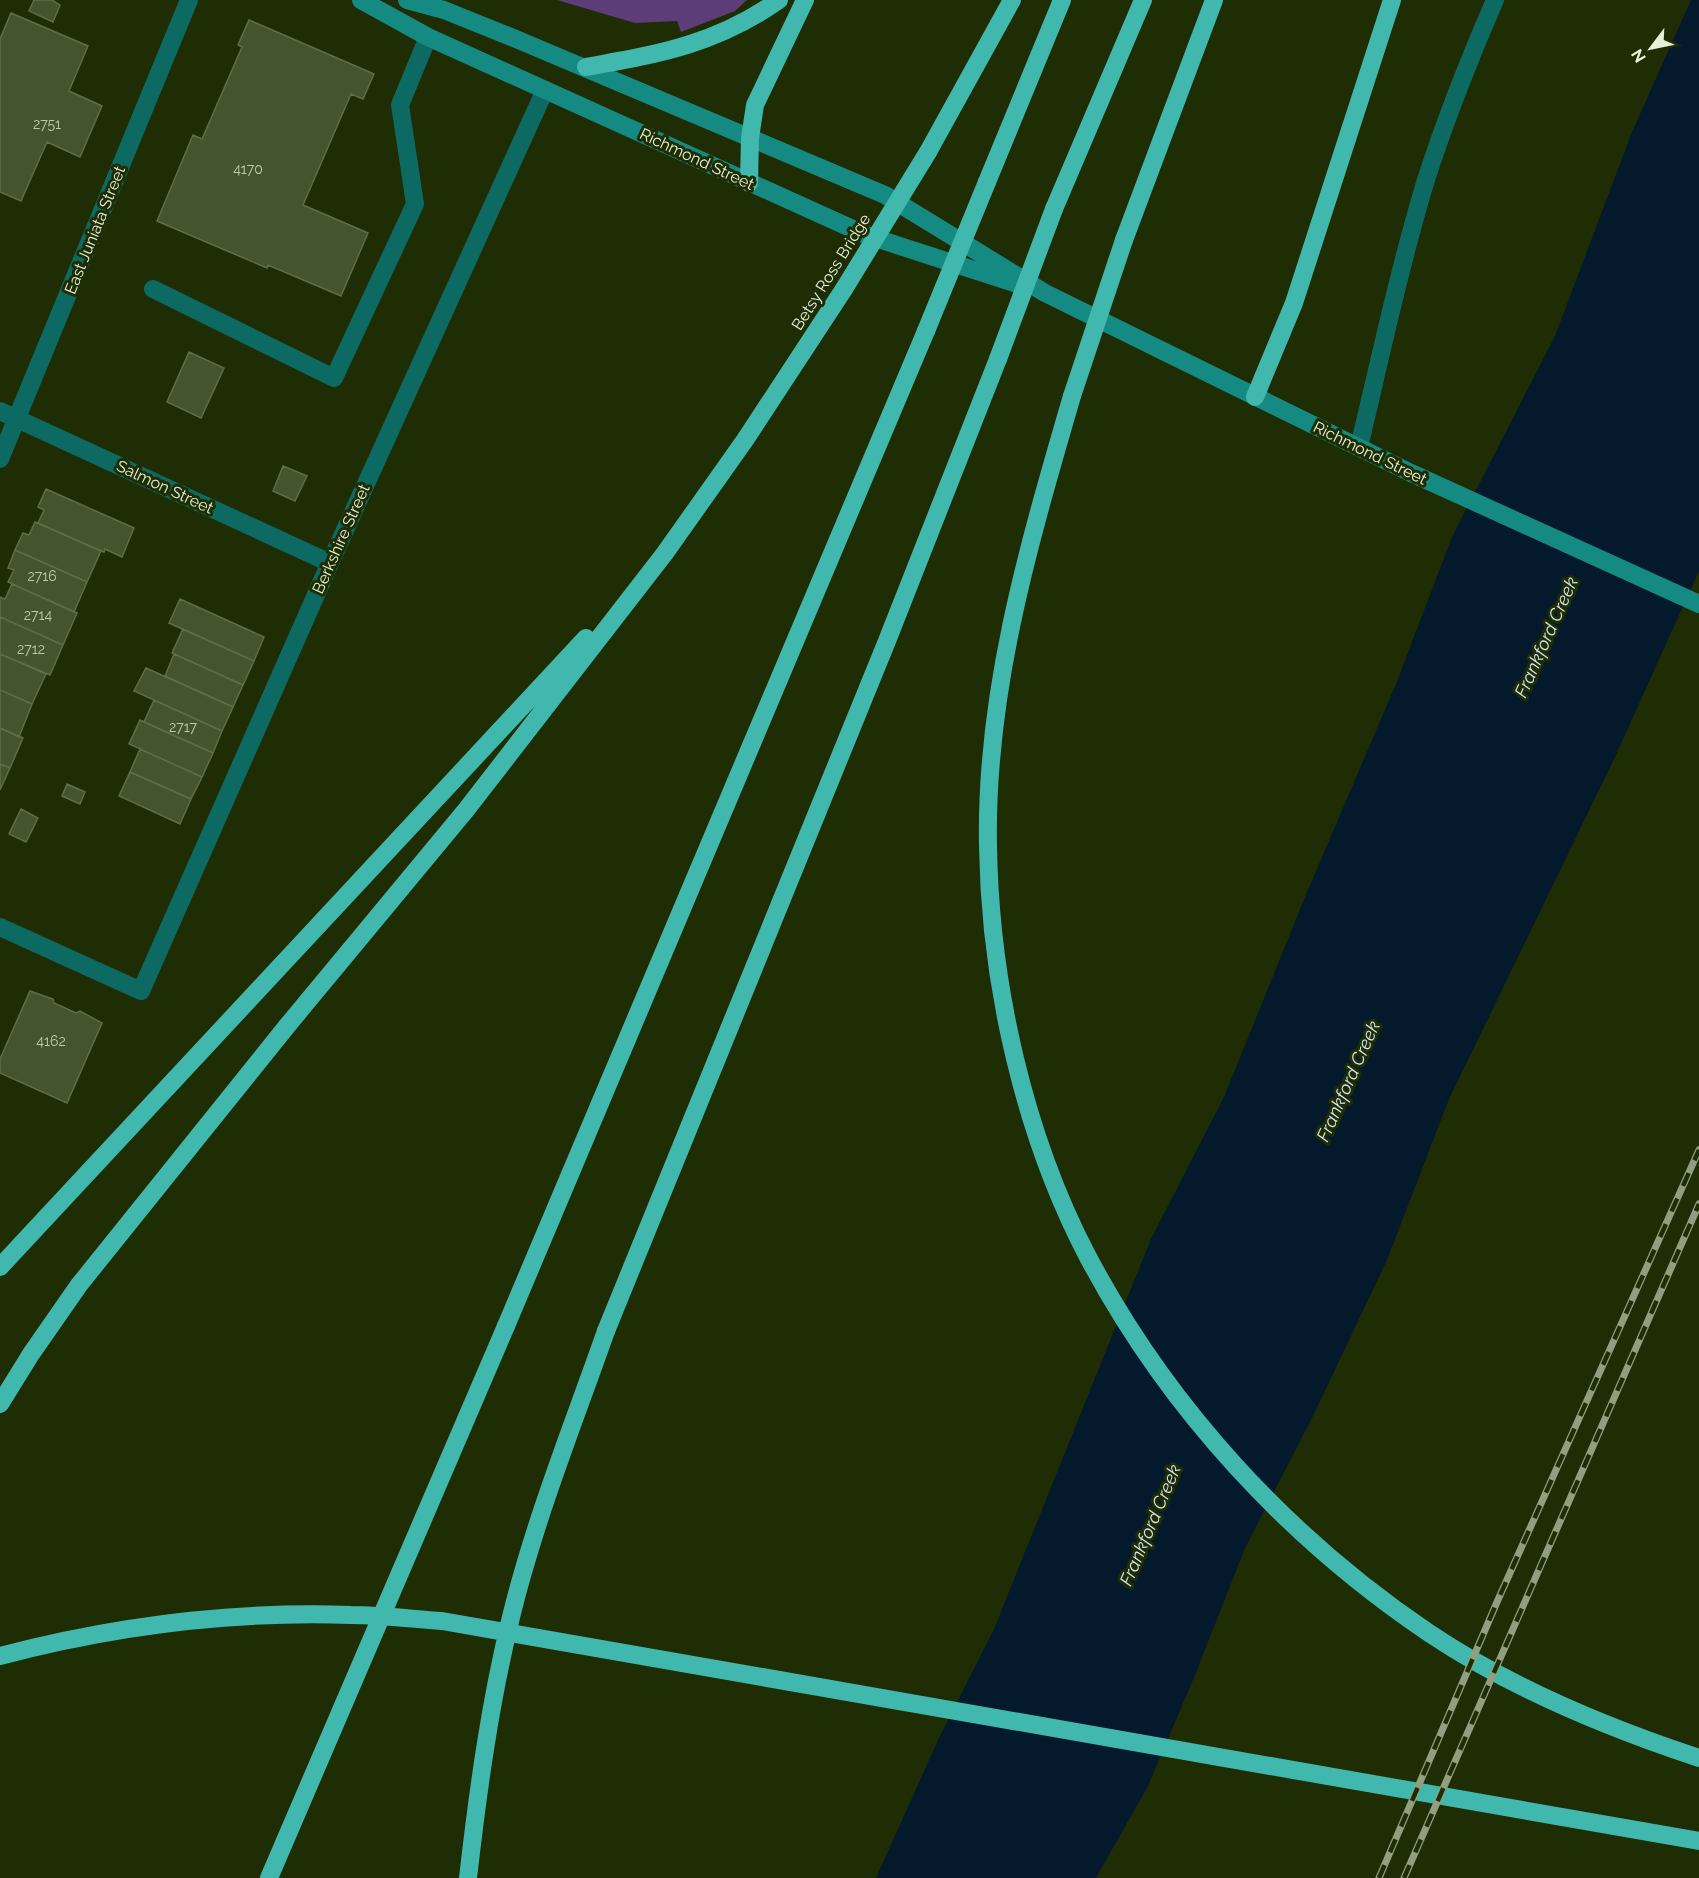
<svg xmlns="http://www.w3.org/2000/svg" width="1699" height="1878" viewBox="0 0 1699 1878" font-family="Raleway,sans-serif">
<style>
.green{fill:#5c3d77}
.water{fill:#04192c}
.building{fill:#44552d;stroke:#5d6f45;stroke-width:1.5}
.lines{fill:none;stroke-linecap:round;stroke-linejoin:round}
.lane{stroke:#0c6a63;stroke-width:18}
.street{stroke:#0c6a63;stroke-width:18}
.secondary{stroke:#158a82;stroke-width:18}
.highway{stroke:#40b8ae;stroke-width:18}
.rail-casing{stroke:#919e7f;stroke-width:7}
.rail{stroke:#1f2d04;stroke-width:4.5;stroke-dasharray:14;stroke-linecap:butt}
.highway-bridge{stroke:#40b8ae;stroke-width:18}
.labels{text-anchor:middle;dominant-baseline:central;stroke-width:6;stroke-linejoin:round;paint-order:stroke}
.number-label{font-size:14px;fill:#becaaf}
.street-label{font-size:16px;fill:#e6f1da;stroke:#1f2d04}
.water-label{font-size:18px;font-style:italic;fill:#d6e7f8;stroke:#1f2d04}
</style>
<rect width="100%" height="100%" fill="#1f2d04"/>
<path class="green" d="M557,0H747L735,11L681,32L677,21L635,23Z"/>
<path class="water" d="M1691,0H1699V571L1614,759L1449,1099L1387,1260L1313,1416L1245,1548L1195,1675L1148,1786L1096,1878H876L939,1738L994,1629L1151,1239L1224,1097L1305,897L1396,684L1452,537L1555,336L1632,132Z"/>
<path class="building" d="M34,0H52L60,5L53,22L29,11Z
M11,13L88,46L69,91L102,106L80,157L47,142L21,201L0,192V39Z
M249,20L374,74L363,99L351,94L303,205L368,233L341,296L268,265L267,268L157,221L193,135L202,139L242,47L238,45Z
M189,352L224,368L201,418L167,402Z
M283,466L307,476L295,501L273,491Z
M46,489L134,528L122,557L105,549L104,552L101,551L38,523L44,510L38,507Z
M35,522L101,551L87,582L15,550L23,533L29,535Z
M15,550L87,582L74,612L8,582L14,570L8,568Z
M12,584L77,613L63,645L0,617V597L5,599Z
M180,599L264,637L254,661L169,623Z
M0,617L63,645L50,675L0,654Z
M183,629L254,661L243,685L172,653Z
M0,654L46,674L32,704L0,690Z
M174,654L243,685L233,707L165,676Z
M146,668L233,707L222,731L134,691Z
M0,690L32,704L19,737L0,728Z
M154,700L222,731L213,753L144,722Z
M140,720L213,753L202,777L129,744Z
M0,728L23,738L10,768L0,764Z
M140,749L202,777L191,799L130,772Z
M0,764L10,768L0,790Z
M130,772L191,799L180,824L119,796Z
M67,784L85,792L80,804L62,796Z
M21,809L38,818L26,842L9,834Z
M30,991L53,999L54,1003L76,1013L80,1011L102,1023L67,1103L0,1073V1059Z"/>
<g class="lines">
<path class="lane" d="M153,289L334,378L415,204L400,105L428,37
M1359,447C1380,359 1399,270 1425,183C1445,120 1469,60 1495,0"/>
<path class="street" d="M0,411L330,563
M0,459L189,0
M0,927L141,991L330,563L545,90"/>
<path class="secondary" d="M361,0L428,37L866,235L1017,284
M407,0L444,10L516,39L885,195L1045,293L1411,473L1699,604"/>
<path class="highway" d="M586,67C659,54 717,44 779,0
M928,152L1012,0
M987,182L1062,0
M749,183L750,138L755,105L805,0
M1054,209L1143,0
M1124,240L1214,0
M1072,396C1029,544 985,691 988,846C990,984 1024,1135 1088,1257C1168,1408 1288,1538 1429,1633C1508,1686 1608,1728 1699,1758
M1255,397L1294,303L1392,0
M0,1267L586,638
M506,1326L926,331
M606,1331L887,641L998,359
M0,1404L31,1354L79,1285L287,1026L466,810L665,553L745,440L844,289
M0,1656C114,1626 233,1611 351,1615C381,1615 412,1619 442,1621L1699,1841"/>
<defs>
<path id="rail" d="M1379,1878L1497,1602L1699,1150
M1404,1878L1699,1204"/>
</defs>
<use href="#rail" class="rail-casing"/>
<use href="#rail" class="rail"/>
<path class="highway-bridge" d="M844,289L928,152
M926,331L987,182
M998,359L1054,209
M1072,396L1124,240
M269,1878L506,1326
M468,1878C478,1790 490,1703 511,1617C535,1519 573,1425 606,1331"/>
</g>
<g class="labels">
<g class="number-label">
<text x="47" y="124">2751</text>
<text x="248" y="169">4170</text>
<text x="42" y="576">2716</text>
<text x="38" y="615">2714</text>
<text x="31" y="649">2712</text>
<text x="183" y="727">2717</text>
<text x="51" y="1041">4162</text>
</g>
<g class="street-label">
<text transform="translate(697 159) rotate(25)">Richmond Street</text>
<text transform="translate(95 230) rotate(-68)">East Juniata Street</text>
<text transform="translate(831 272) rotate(-58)">Betsy Ross Bridge</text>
<text transform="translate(1370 453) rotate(26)">Richmond Street</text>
<text transform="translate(165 487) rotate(25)">Salmon Street</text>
<text transform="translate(341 539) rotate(-66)">Berkshire Street</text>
</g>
<g class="water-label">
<text transform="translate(1546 637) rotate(-66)">Frankford Creek</text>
<text transform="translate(1348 1081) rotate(-66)">Frankford Creek</text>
<text transform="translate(1150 1525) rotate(-67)">Frankford Creek</text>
</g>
</g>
<g transform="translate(1651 48) rotate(238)" stroke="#1f2d04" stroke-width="4.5" paint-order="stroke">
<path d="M0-4.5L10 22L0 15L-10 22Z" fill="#e6f1da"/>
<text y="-9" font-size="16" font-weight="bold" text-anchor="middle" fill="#e6f1da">N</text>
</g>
</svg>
